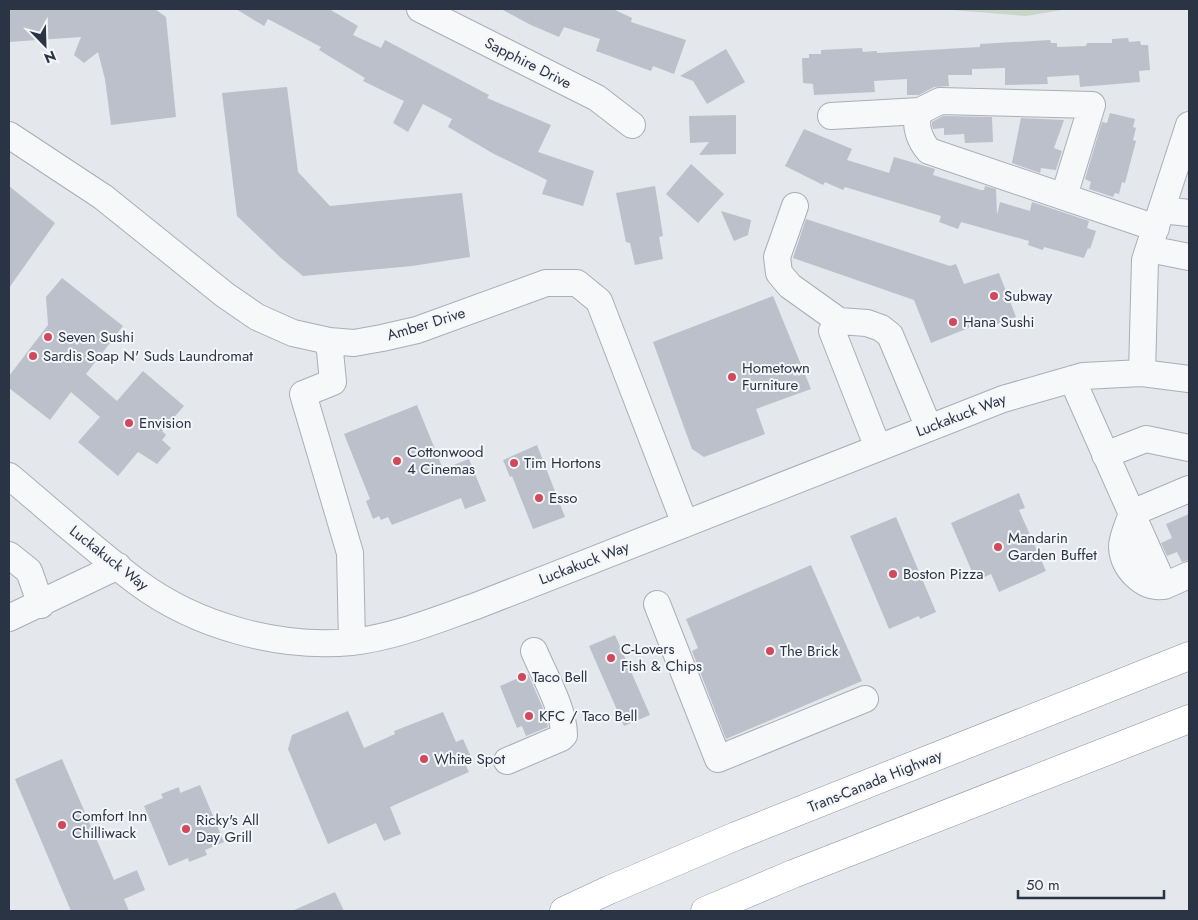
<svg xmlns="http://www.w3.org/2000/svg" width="1198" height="920" viewBox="0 0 1198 920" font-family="Jost,sans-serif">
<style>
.green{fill:#c9d6c5}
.building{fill:#bbc0ca}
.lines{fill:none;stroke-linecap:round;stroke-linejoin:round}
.minor-casing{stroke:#a9aeb7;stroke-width:28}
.highway-casing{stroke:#8b94a3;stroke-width:29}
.minor{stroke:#f7f8fa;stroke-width:26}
.highway{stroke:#fff;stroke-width:28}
.poi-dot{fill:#d1495b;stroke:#f4f6f9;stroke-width:2}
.labels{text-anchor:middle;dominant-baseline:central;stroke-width:4;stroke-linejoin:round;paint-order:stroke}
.street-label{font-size:15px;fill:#2b3445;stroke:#f4f6f9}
.poi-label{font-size:15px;fill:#2b3445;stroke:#f4f6f9;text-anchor:start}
</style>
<rect width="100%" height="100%" fill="#e4e7ec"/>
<path class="green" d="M939,9H1068L1026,16Z"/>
<path class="building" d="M9,9H155L166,17L176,117L111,125L105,79L98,52L84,63L74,55L81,37L9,42Z
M236,9H329L358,26L353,35L381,48L385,40L489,95L487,98L551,125L538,152L594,171L583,206L542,194L547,180L494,154L448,127L452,119L423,104L408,132L393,123L404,101L363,81L365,78L319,50L321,47L268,19L264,26Z
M501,9H613L632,18L631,22L686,40L674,74L653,66L651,71L596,51L600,39L564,27L559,37L531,25Z
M1128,38L1129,42L1140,41L1141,45H1148L1150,70L1139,71L1140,82L1080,87L1079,75L1047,77L1048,84L1005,85V68L972,69V75H948L949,86L934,87L919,95H907V79L874,81L875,92L814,95L813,84L803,83L802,58H809V54H821V50L862,48L863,52L877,51V53L980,47V44L1050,40L1051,43H1057V47L1086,46L1087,43H1112V39Z
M726,49L745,82L707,104L693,81L680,76Z
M287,87L298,172L330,206L462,193L470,257L412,266L303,276L281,258L237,216L222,93Z
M1110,113L1135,119L1133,127L1136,128L1133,140L1136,141L1125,183L1122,182L1119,194L1115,193L1113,197L1089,189L1091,182L1085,179L1102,122L1107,123Z
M736,115V154L699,155L709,142L690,143L689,116Z
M943,116L992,117L993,142L965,143L964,134L944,135V128L933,129L932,125V122Z
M1021,118L1064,120L1054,148L1062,151L1056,170L1041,168L1040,173L1012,163Z
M804,129L852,149L847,160L889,173L894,157L935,169L933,175L981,190H984L985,186L996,189L997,215L1000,202L1030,211L1032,202L1089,221L1087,228L1096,231L1090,249L1088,248L1084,258L1044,247L1043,250L1028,245L1029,241L961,222L958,229L939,222L941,216L845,187L843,190L825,182L823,185L785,166Z
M691,164L724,194L698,223L666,194Z
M9,186L55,223L9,288Z
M655,186L663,236L659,237L663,259L635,265L630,243L626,242L616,193Z
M721,211L751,220L748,235L734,241Z
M806,219L950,266L956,264L964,284L999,273L1016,317L997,324L986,321L931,343L914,300L793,258Z
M62,278L123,326L86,374L117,401L143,371L184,406L162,431L166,435L162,440L171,448L157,464L138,452L118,476L78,442L100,417L71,392L50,420L9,388V376L48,325L46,297Z
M773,296L811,389L756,409L765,434L704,457L692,449L653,342Z
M417,405L443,469L469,459L486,501L465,509L461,498L392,525L388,517L381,520L379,516L373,519L366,501L370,499L344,434Z
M537,445L565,517L533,529L512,476L510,477L503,460Z
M1019,493L1025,508L1019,510L1046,571L999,592L991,574L976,581L951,523Z
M1189,514V560L1182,562L1177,552L1167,556L1161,543L1172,538L1166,524Z
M896,517L936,612L920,619L919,616L889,629L850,536Z
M811,565L862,681L726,739L692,651L698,648L686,619Z
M615,635L650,715L624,726L589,646Z
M528,674L542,706L548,727L526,736L522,726L517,728L500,686Z
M348,711L364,748L395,734L394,731L443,712L456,742L463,739L471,757L463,760L469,772L390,807L401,834L384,841L376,823L328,844L288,749L292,735Z
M62,759L114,880L137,870L145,890L124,899L129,911H71L15,779Z
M200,785L224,842L205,850L207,855L189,862L188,858L169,866L144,806L163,798L161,794L179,787L180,793Z
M335,892L344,911H292Z"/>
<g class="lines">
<defs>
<path id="minor" d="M420,9L597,98L632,125
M831,116L920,111
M9,135L103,197L225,295L257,317L293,333L329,341L354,343L382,338L417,330L546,283H577L599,301L685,524
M1064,196L1092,105L940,101L920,111C913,124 920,141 929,151L1156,228
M795,206L777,257L779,273L790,286L839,321L867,323L881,328L890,335L929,428
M1162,210L1189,213
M1149,249L1189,257
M839,321L832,331L878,448
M329,341L333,382L303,394L350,553L352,642
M1142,373L1145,260L1189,125
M1072,379L1164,586L1189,575
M1105,455L1146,439L1189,448
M9,476C51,511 93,549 137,582C196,626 279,649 352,642C395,637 436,620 476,606L1003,399L1083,376L1142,373L1189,379
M9,555L29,571L41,605
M1164,586C1143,589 1123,568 1122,547C1122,536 1129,523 1132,513L1189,489
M657,604L718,759L865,699
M9,618L118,566
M507,761L561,738L564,735C564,709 544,675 534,651"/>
<path id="highway" d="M564,911L609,890L736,836L1189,656
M705,911L793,874L1189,719"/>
</defs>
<use href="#minor" class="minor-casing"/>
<use href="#highway" class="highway-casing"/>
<use href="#minor" class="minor"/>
<use href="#highway" class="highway"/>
</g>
<g class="poi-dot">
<circle cx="994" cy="296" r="5"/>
<circle cx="953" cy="322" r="5"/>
<circle cx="48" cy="337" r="5"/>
<circle cx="33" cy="356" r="5"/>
<circle cx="732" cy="377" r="5"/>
<circle cx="129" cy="423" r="5"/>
<circle cx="397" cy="461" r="5"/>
<circle cx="514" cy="463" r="5"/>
<circle cx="539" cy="498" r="5"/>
<circle cx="998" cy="547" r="5"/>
<circle cx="893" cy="574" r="5"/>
<circle cx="770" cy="651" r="5"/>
<circle cx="611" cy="658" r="5"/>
<circle cx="522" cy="677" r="5"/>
<circle cx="529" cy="716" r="5"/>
<circle cx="424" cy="759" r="5"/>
<circle cx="62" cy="825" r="5"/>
<circle cx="186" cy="829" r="5"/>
</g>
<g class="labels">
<g class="street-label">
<text transform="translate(528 63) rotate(27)">Sapphire Drive</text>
<text transform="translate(426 324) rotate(-17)">Amber Drive</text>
<text transform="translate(961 415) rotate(-21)">Luckakuck Way</text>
<text transform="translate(109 558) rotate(38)">Luckakuck Way</text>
<text transform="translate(584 563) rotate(-21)">Luckakuck Way</text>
<text transform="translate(875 781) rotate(-22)">Trans-Canada Highway</text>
</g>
<g class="poi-label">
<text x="1004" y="296">Subway</text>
<text x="963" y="322">Hana Sushi</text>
<text x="58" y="337">Seven Sushi</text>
<text x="43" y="356">Sardis Soap N' Suds Laundromat</text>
<text x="742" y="368">Hometown<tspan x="742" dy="17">Furniture</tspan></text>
<text x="139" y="423">Envision</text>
<text x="407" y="452">Cottonwood<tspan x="407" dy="17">4 Cinemas</tspan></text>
<text x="524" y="463">Tim Hortons</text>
<text x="549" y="498">Esso</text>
<text x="1008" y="538">Mandarin<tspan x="1008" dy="17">Garden Buffet</tspan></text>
<text x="903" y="574">Boston Pizza</text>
<text x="621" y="649">C-Lovers<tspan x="621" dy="17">Fish &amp; Chips</tspan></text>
<text x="780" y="651">The Brick</text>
<text x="532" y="677">Taco Bell</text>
<text x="539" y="716">KFC / Taco Bell</text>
<text x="434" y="759">White Spot</text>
<text x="72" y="816">Comfort Inn<tspan x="72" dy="17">Chilliwack</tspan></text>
<text x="196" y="820">Ricky's All<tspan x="196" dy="17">Day Grill</tspan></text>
</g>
</g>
<rect width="1198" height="920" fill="none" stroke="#2b3445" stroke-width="20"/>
<g transform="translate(45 45) rotate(157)" stroke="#f4f6f9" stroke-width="4" paint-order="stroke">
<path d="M0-4L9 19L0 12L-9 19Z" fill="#2b3445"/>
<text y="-8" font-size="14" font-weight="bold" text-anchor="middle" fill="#2b3445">N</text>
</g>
<path d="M1018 890v8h146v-8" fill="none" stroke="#2b3445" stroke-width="2.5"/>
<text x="1026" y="890" font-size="15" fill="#2b3445" stroke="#f4f6f9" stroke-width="4" paint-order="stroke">50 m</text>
</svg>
